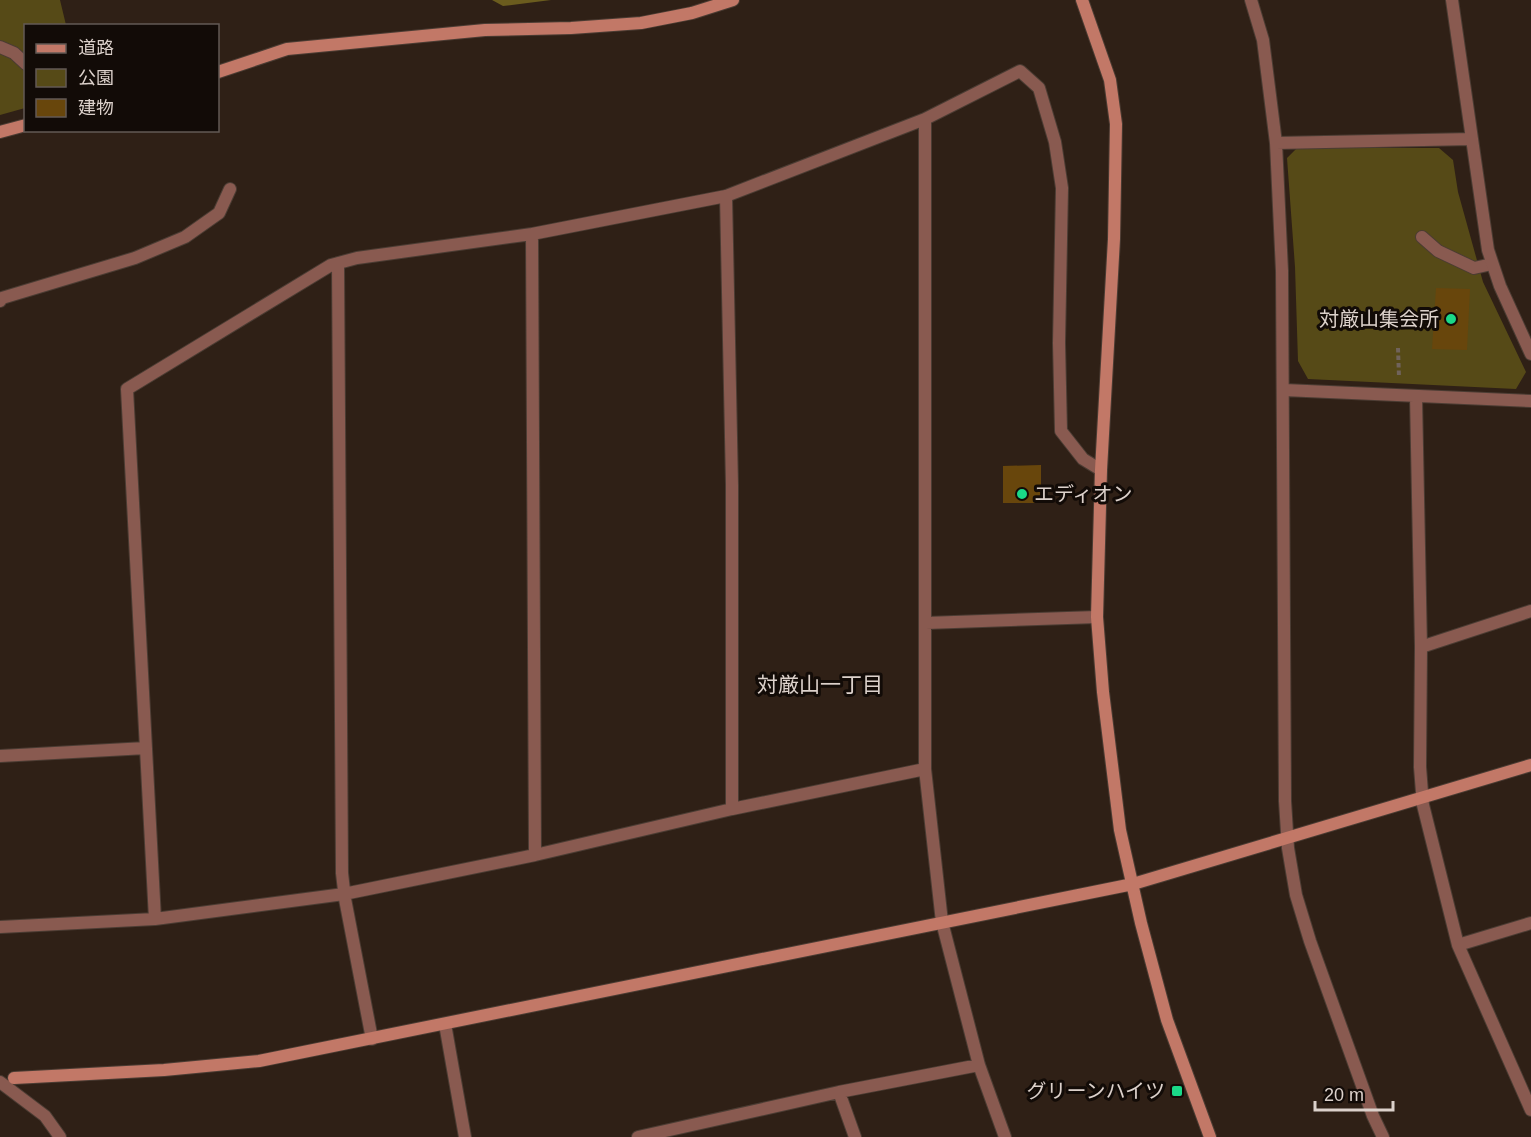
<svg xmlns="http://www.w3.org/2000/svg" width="1531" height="1137" viewBox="0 0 1531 1137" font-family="Arial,'Noto Sans JP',sans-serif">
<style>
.green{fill:#564a17}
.forest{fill:#6b5c1e}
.building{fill:#68460c}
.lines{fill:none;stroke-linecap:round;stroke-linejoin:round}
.lane-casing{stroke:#4b3c33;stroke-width:14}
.street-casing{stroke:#4b3c33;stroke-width:14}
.secondary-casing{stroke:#4b3c33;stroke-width:14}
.path{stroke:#70635b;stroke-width:4;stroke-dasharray:4.5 3;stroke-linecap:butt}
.lane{stroke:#895a50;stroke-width:12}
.street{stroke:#895a50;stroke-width:12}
.secondary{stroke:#c27867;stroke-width:12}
.poi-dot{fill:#1ad988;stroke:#120b07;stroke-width:2}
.labels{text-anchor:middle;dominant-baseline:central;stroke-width:6;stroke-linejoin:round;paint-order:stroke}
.poi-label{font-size:20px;fill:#dcd1cb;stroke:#120b07;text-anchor:end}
.neighbourhood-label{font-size:21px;fill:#dcd1cb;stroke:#120b07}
</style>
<rect width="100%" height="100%" fill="#2f2016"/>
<path class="green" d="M0,0H60L66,25L26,26L25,108L0,115Z
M1297,148H1439L1453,160L1458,192L1483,282L1526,372L1516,389L1308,379L1298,361L1295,267L1287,158Z"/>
<path class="forest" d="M492,0H551L503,6Z"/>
<path class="building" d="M1436,288L1470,289L1467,350L1432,349Z
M1041,465V503H1003V466Z"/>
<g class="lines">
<defs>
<path id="lane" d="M1422,237L1438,251L1474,268L1492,264"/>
<path id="street" d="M1251,0L1263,40L1276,143L1282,271L1285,801L1288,848L1296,895L1310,941L1373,1116L1383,1137
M1452,0L1488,250L1500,286L1531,354
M0,47L14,53L26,64
M925,119V769L942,922L979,1065L1005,1137
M1276,143L1472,139
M726,196L732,485V809
M532,234L535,855
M338,263L342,873L345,899L372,1039
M0,301L2,298L135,258L185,237L219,213L230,189
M1284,390L1531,401
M1416,397L1421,647L1420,767L1423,805L1458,945L1531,1110
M926,623L1097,617
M1421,647L1531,611
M0,756L146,748
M155,919L127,389L331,265L357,258L532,234L726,196L925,119L1020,71L1039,88L1055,142L1062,188L1059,343L1061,431L1083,459L1101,470
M0,927L155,919L344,894L535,855L732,809L925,769
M1458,945L1531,923
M445,1024L465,1137
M0,1082L45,1116L60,1137
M839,1092L855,1137
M638,1137L839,1092L979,1065"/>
<path id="secondary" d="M1082,0L1110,80L1116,124L1114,239L1101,470L1097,617L1103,692L1120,830L1141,923L1167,1020L1210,1137
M218,72L287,49L485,30L571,28L641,23L692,13L733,0
M0,132L26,125
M14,1078L164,1070L259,1061L1133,884L1531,765"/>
</defs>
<use href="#lane" class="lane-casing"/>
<use href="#street" class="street-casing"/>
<use href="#secondary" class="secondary-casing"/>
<path class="path" d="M1398,348L1399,377"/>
<use href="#lane" class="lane"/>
<use href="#street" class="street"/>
<use href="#secondary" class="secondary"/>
</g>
<g class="poi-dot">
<circle cx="1451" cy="319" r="6"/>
<circle cx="1022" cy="494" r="6"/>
<rect x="1171" y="1085" width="12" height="12" rx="3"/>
</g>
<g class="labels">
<g class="poi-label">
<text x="1439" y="319">対厳山集会所</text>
<text x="1034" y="494" text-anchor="start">エディオン</text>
<text x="1165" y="1091">グリーンハイツ</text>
</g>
<g class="neighbourhood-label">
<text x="820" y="684">対厳山一丁目</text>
</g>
</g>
<rect x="24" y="24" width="195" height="108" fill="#120b07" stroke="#635a55" stroke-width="1.5"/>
<rect x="36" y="44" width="30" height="9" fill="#c27867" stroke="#635a55" stroke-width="1.5"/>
<text x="78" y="54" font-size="18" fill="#dcd1cb">道路</text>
<rect x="36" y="69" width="30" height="18" fill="#564a17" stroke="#635a55" stroke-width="1.5"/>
<text x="78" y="84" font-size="18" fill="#dcd1cb">公園</text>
<rect x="36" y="99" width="30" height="18" fill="#68460c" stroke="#635a55" stroke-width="1.5"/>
<text x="78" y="114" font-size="18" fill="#dcd1cb">建物</text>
<path d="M1315 1101v9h78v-9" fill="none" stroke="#dcd1cb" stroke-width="3"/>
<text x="1324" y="1101" font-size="18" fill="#dcd1cb" stroke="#120b07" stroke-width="4.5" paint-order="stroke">20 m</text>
</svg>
